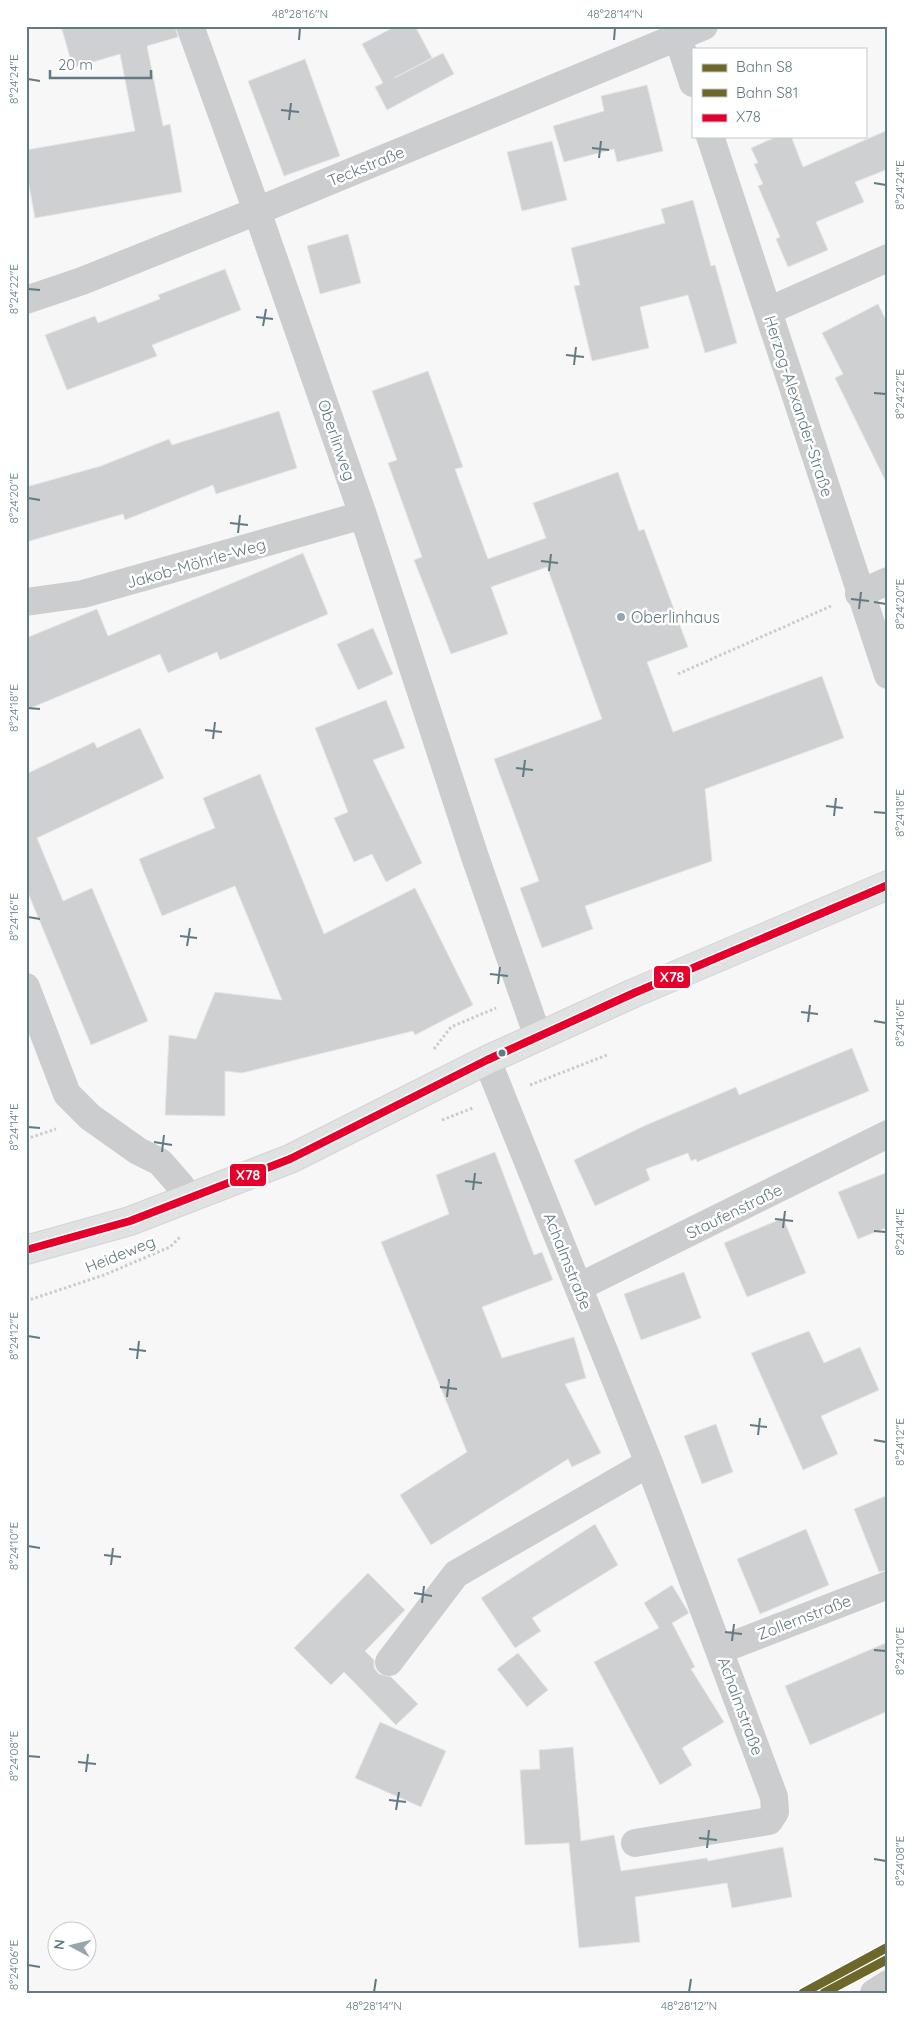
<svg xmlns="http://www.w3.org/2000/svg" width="914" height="2019" viewBox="0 0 914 2019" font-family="Quicksand,sans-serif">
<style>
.building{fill:#ced0d1;stroke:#e6e6e6}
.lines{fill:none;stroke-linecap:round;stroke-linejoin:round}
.major-casing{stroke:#d3d4d5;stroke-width:30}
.path{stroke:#cacccc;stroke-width:3;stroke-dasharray:2.5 2.5;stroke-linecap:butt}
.minor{stroke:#cccdce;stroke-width:28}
.major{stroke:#e0e1e1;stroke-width:28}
.bus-1-casing{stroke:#fff;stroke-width:11}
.bus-1{stroke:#e4002b;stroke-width:8}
.rail-1-casing{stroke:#fff;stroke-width:12}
.rail-2-casing{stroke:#fff;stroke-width:12}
.rail-1{stroke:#6d682a;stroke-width:9}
.rail-2{stroke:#6d682a;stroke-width:9}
.ticks{fill:none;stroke:#617a83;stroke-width:2}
.poi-dot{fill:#96a6ac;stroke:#fff;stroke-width:2}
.bus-dot{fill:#617a83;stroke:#fff;stroke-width:2}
.labels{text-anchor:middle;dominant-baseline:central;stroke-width:5;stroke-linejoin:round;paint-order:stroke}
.street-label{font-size:16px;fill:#617a83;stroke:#fff}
.poi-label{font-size:16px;fill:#617a83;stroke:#fff;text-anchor:start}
.line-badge{stroke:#fff;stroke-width:2}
.badge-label{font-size:14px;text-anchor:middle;font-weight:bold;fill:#fff}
.neatline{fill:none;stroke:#617a83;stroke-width:2}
.ticks-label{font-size:12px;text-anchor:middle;fill:#617a83}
</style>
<rect width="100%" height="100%" fill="#f7f7f7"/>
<path class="building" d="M61,26H175L178,37L147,46L163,126L170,124L182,192L35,218L26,169V150L135,131L120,54L73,68Z
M396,26H415L432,58L394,78L443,53L454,74L387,110L375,87L383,83L362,44Z
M305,59L340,156L284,176L248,81Z
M647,85L663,151L617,162L614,149L564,162L553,126L604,111L601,96Z
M888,130V169L855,182L864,202L816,222L828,250L788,267L776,239L780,237L758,186L763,184L754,164L758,163L751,148L778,136H791L803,167Z
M552,141L567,200L522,211L507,152Z
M693,200L711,266L715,265L737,343L705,353L688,295L640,307L649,348L592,361L574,286L580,285L571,248L665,223L661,209Z
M348,234L361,283L320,294L307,246Z
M225,269L241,310L152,345L157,356L67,390L45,335L95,316L98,323L160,299L158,295Z
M878,304L888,324V486L835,378L843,374L822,333Z
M428,371L463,467L455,469L488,559L546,538L533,503L618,472L639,531L644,529L688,647L647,662L673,732L822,676L844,738L705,789L712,861L585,906L593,929L542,948L520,888L539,881L494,759L602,719L547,567L491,587L508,634L451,654L414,560L422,557L388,463L397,460L372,391Z
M279,411L297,468L216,494L213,485L125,520L123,514L26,542V487L101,466L169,439L172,445Z
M303,553L328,614L220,660L217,652L168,673L160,654L26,710V638L97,609L108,636Z
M373,628L393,674L358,690L337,644Z
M386,700L405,748L373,760L422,863L386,882L372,854L354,862L334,818L348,812L315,728Z
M140,728L164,778L37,838L63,901L92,888L148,1021L91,1045L26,888V774L94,742L97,748Z
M260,774L324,934L415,888L473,1005L415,1035L413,1031L242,1073L225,1071V1116L165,1115L169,1035L196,1039L215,992L282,1000L235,886L162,916L139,859L215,828L203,798Z
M852,1048L869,1091L697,1162L696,1159L691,1161L688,1153L646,1169L650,1180L595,1206L574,1160L644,1126L736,1087L739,1095Z
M495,1152L534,1255L542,1252L553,1280L482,1307L502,1358L574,1337L586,1378L565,1384L601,1453L572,1467L568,1459L431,1545L400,1495L467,1452L381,1242L449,1214L436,1175Z
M888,1172V1227L858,1239L838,1192Z
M783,1218L806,1273L747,1297L724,1243Z
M684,1272L701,1318L641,1340L624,1294Z
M809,1331L824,1363L860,1347L879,1390L821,1416L838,1454L803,1470L751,1353Z
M716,1424L733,1472L702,1484L684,1436Z
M888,1495V1570L879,1572L854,1509Z
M595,1524L618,1565L532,1618L541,1631L515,1648L481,1598Z
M806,1529L829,1585L760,1614L737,1559Z
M368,1573L405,1610L365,1651L374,1660V1668L379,1674L391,1677L418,1704L396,1725L344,1672L331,1685L294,1648Z
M672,1585L689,1613L672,1623L695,1667L691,1669L724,1722L682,1748L692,1765L660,1785L594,1662L659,1628L644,1603Z
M888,1642V1711L810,1745L785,1686Z
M518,1653L548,1690L527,1707L497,1669Z
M380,1722L446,1751L421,1807L355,1778Z
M573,1747L581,1841L614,1835L621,1871L707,1858L708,1861L783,1847L792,1897L732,1908L727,1883L635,1897L640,1942L579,1948L569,1843L525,1845L520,1770L540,1769L539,1750Z"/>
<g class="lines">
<defs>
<path id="major" d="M26,1250L130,1221L290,1159L487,1060L634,993L888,885"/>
</defs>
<use href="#major" class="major-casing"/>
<path class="path" d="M678,674L831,606
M434,1049L451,1027L496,1008
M530,1085L607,1055
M442,1120L473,1108
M26,1139L56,1129
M26,1301L104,1275L170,1247L181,1236"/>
<path class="minor" d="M190,26L257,211L363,515L475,857L538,1037
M674,26L693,83
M710,136L888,675
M26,300L82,281L257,211L704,26
M768,311L888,258
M859,594L888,581
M26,602L83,594L363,515
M26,987L67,1094L90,1117L138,1151L160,1162L181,1186L188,1199
M487,1060L649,1463L774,1797L775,1812L769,1821L635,1843
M579,1287L888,1134
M720,1650L888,1585
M389,1662L456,1574L649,1463
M874,1993L888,1984"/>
<use href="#major" class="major"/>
<defs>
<path id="bus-1" d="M26,1250L130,1221L290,1159L487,1060L634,993L888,885"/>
</defs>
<use href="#bus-1" class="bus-1-casing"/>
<use href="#bus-1" class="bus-1"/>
<defs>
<path id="rail-1" d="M803,1993L888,1947"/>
<path id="rail-2" d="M824,1993L888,1959"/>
</defs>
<use href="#rail-1" class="rail-1-casing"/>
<use href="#rail-2" class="rail-2-casing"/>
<use href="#rail-1" class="rail-1"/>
<use href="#rail-2" class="rail-2"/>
</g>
<path class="ticks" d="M299,40L300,28M614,40L615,28M28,79L40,81M281,110L299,112M289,120L291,103M592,148L609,150M599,158L601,141M874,183L886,185M28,289L40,290M256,317L273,319M263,326L266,309M566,355L584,357M574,365L576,347M874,393L886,394M28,498L40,500M230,523L248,525M238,533L240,515M541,561L558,563M549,571L551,554M851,599L869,601M874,602L886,604M859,609L861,592M28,708L40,709M205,730L222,732M213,739L215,722M516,768L533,770M523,777L525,760M826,806L843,808M874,812L886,813M834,816L836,798M28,917L40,919M180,936L197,938M187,946L190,928M490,974L508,976M498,984L500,967M801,1012L818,1014M874,1021L886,1023M808,1022L810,1005M28,1127L40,1128M154,1142L172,1145M162,1152L164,1135M465,1181L482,1183M473,1190L475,1173M775,1219L793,1221M783,1228L785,1211M874,1231L886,1232M28,1336L40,1338M129,1349L146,1351M137,1359L139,1341M440,1387L457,1389M447,1397L449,1379M750,1425L767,1427M758,1435L760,1418M874,1440L886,1442M28,1546L40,1548M104,1555L121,1557M111,1565L113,1548M414,1593L432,1596M422,1603L424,1586M725,1632L742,1634M732,1641L734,1624M874,1650L886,1651M28,1756L40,1757M78,1762L96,1764M86,1772L88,1754M389,1800L406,1802M396,1810L399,1792M699,1838L717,1840M707,1848L709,1830M874,1859L886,1861M28,1965L40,1967M374,1992L376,1979M689,1992L691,1979"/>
<circle class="poi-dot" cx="621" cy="617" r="5"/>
<circle class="bus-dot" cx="502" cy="1053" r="4.5"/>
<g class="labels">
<g class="street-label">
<text transform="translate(366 166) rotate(-22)">Teckstraße</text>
<text transform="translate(799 406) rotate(72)">Herzog-Alexander-Straße</text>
<text transform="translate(337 440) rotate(71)">Oberlinweg</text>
<text transform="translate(196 563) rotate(-16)">Jakob-Möhrle-Weg</text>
<text transform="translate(734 1211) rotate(-26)">Staufenstraße</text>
<text transform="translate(120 1254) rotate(-22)">Heideweg</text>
<text transform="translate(568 1261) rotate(68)">Achalmstraße</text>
<text transform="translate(804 1617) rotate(-21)">Zollernstraße</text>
<text transform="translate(741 1706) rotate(70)">Achalmstraße</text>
</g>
<g class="poi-label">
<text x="631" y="617">Oberlinhaus</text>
</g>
</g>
<g class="line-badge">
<rect x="653" y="965" width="38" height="24" rx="5" fill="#e4002b"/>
<rect x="229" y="1163" width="38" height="24" rx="5" fill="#e4002b"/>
</g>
<g class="badge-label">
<text x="672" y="982">X78</text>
<text x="248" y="1180">X78</text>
</g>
<rect width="914" height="2019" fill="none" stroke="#ffffff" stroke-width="55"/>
<rect x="692" y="48" width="175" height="90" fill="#ffffff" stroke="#c0cacd"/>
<rect x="702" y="64" width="25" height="8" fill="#6d682a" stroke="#c0cacd"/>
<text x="736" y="72" font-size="15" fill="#617a83">Bahn S8</text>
<rect x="702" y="89" width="25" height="8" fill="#6d682a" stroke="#c0cacd"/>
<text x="736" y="98" font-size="15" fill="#617a83">Bahn S81</text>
<rect x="702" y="114" width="25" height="8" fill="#e4002b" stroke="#c0cacd"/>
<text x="736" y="122" font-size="15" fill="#617a83">X78</text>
<g transform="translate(72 1946) rotate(277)"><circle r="24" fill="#ffffff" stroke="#c0cacd"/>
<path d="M0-4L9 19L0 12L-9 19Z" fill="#96a6ac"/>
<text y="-8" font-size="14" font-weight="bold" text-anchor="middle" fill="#617a83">N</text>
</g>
<path d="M50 70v8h101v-8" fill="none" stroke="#617a83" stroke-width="2.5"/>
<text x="58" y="70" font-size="15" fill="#617a83" stroke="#ffffff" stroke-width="4" paint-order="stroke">20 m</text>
<rect x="28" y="28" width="858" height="1964" class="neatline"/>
<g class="ticks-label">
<text x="300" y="18">48°28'16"N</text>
<text x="615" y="18">48°28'14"N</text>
<text transform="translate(14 79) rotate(-90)" y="4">8°24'24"E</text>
<text transform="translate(900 185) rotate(-90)" y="4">8°24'24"E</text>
<text transform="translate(14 289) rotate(-90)" y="4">8°24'22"E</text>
<text transform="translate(900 394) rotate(-90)" y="4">8°24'22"E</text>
<text transform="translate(14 498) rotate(-90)" y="4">8°24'20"E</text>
<text transform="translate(900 604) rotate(-90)" y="4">8°24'20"E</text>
<text transform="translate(14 708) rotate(-90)" y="4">8°24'18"E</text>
<text transform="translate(900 813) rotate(-90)" y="4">8°24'18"E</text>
<text transform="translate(14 917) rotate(-90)" y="4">8°24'16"E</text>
<text transform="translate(900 1023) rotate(-90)" y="4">8°24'16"E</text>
<text transform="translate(14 1127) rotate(-90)" y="4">8°24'14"E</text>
<text transform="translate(900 1232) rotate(-90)" y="4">8°24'14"E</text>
<text transform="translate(14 1336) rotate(-90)" y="4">8°24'12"E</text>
<text transform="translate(900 1442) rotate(-90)" y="4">8°24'12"E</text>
<text transform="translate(14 1546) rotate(-90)" y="4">8°24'10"E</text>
<text transform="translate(900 1651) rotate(-90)" y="4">8°24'10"E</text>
<text transform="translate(14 1756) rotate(-90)" y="4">8°24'08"E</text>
<text transform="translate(900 1861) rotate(-90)" y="4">8°24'08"E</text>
<text transform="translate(14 1965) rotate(-90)" y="4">8°24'06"E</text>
<text x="374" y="2010">48°28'14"N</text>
<text x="689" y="2010">48°28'12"N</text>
</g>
</svg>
